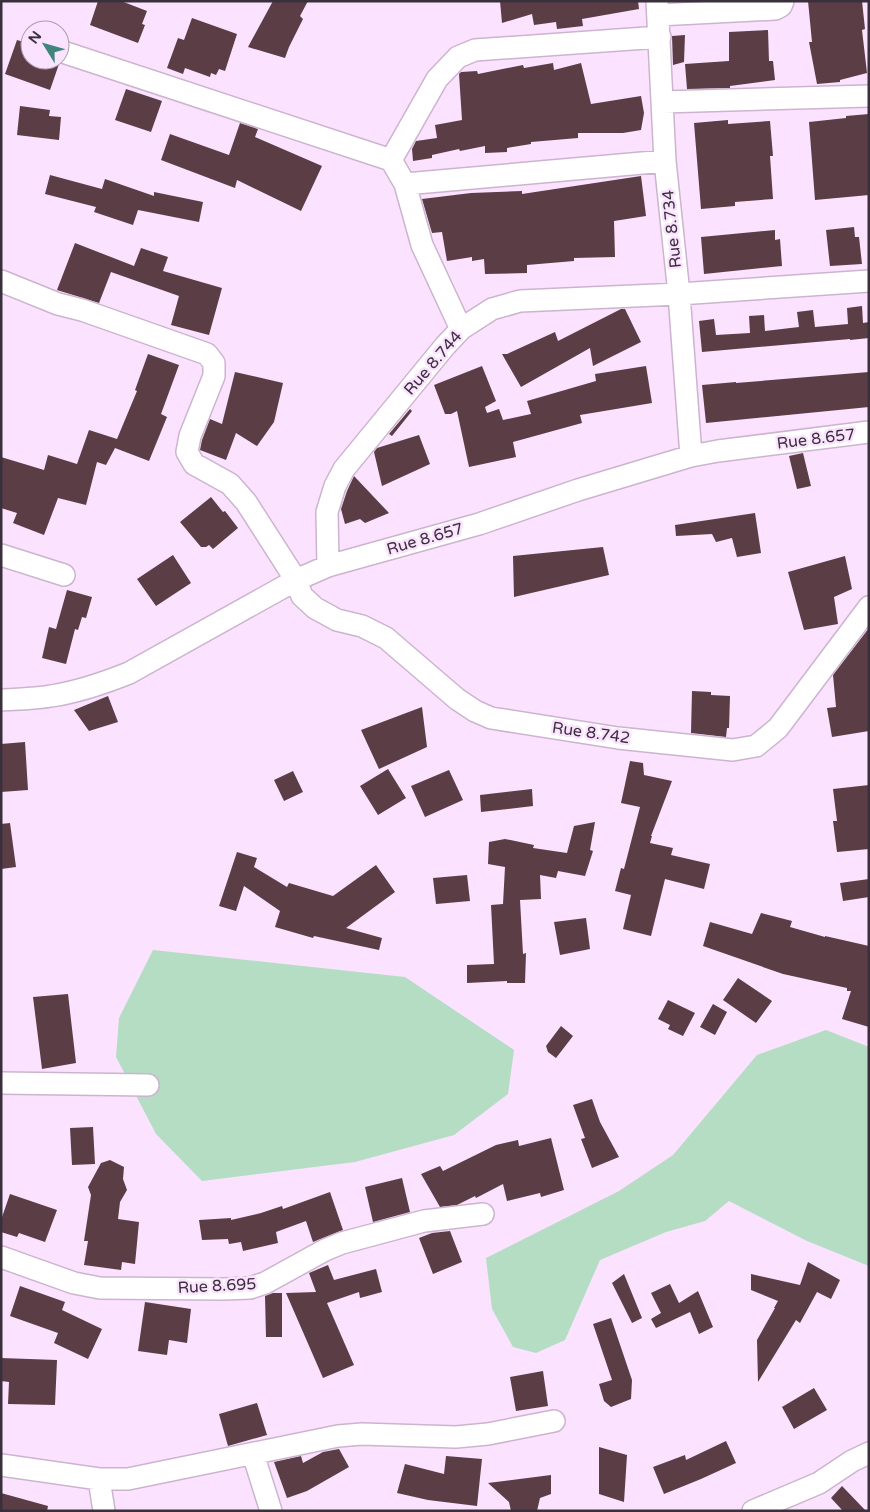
<svg xmlns="http://www.w3.org/2000/svg" width="870" height="1512" viewBox="0 0 870 1512" font-family="'Varela Round',sans-serif">
<style>
.green{fill:#b5ddc4}
.building{fill:#5b3d46}
.lines{fill:none;stroke-linecap:round;stroke-linejoin:round}
.minor-casing{stroke:#ccb4cf;stroke-width:24}
.minor{stroke:#fff;stroke-width:21}
.labels{text-anchor:middle;dominant-baseline:central;stroke-width:5;stroke-linejoin:round;paint-order:stroke}
.street-label{font-size:16px;fill:#39303b;stroke:#fbe2fe}
</style>
<rect width="100%" height="100%" fill="#fbe2fe"/>
<path class="green" d="M153,950L405,977L514,1050L508,1094L454,1135L355,1162L202,1181L156,1134L116,1057L119,1018Z
M826,1030L869,1047V1266L807,1241L729,1201L705,1221L666,1232L600,1260L565,1340L536,1353L513,1347L492,1309L486,1258L619,1191L673,1155L757,1055Z"/>
<path class="building" d="M98,1H121L147,11L142,24L145,25L138,43L90,25Z
M273,1H308L300,16L303,19L289,47L285,58L248,47Z
M500,1H638L639,9L582,19L583,26L557,29L556,22L534,25L532,14L502,23Z
M808,1H862L865,29L862,30L867,73L840,80V82L817,84L809,42H812Z
M192,18L237,34L225,71L219,69L216,75L211,73L210,77L185,68L183,74L167,68L178,38L184,40Z
M768,30L769,61H773L775,80L730,86V88L687,89L685,64L729,61V32Z
M685,35L684,62L673,65L672,36Z
M17,40L30,44V60H52L59,64L50,90L5,74Z
M553,63L554,70L581,63L591,104L641,96L644,113L641,130L623,133H578V138L531,142V144L507,148V152L485,153V146L460,151L459,149L432,155V158L413,161L412,149L416,141L437,138L435,125L462,120L459,74L461,72L477,71L478,74L523,65L524,68Z
M126,89L162,101L151,132L115,120Z
M20,106L50,110L49,116L61,117L59,140L17,135Z
M869,114V195L815,200L809,122L846,118V116Z
M728,120V124L770,121L773,156H770L773,199L735,202V206L701,209L694,123Z
M240,123L258,129L255,137L322,166L301,211L237,180L235,188L161,160L170,134L229,155Z
M50,175L102,189L105,179L154,196V192L203,202L199,222L138,210L133,225L94,212L96,207L45,194Z
M641,176L646,216L614,221L615,257L574,258V261L527,265V273L485,274L484,259L472,261V257L447,261L442,232L432,233L422,199L471,193L522,191V194Z
M854,227L855,237H859L862,264L830,266L826,230Z
M775,230V240L780,239L782,266L704,274L701,237Z
M75,243L134,266L141,248L168,257L163,271L222,288L209,335L171,325L179,296L111,272L99,303L57,290Z
M862,306L863,323L869,322V338L850,340V339L702,352L699,321L714,319L716,335L750,333L749,316L764,315L765,331L799,327L797,312L813,310L815,327L848,324L847,308Z
M621,309H625L641,342L593,366L590,348L521,387L502,354H507L555,332L558,341Z
M148,354L179,365L161,414L167,417L149,461L115,448L106,465L97,462L86,505L58,498L44,535L13,523L17,513L1,508V457L44,470L48,455L77,464L89,430L117,439L137,391L135,390Z
M482,366L496,401L485,407L487,413L499,409L503,420L531,414L527,401L596,381L595,374L646,366L652,403L580,415L582,423L513,442L516,457L469,467L457,411L451,414H445L434,385Z
M235,372L283,383L274,422L257,446L236,433L226,460L200,450L202,440L210,419L222,424Z
M869,372V407L706,423L702,385L736,382V383Z
M410,409L412,411L392,436L389,434Z
M419,435L430,464L382,486L374,452L377,448Z
M803,453L811,486L797,489L789,456Z
M354,476L389,513L365,523L360,519L345,524L341,509L347,491Z
M211,497L223,512L225,511L238,528L213,549L209,545L206,547H201L180,522Z
M755,513L761,553L737,557L732,538L716,542L712,534L676,536L675,525Z
M603,547L609,575L514,597L513,556Z
M173,555L191,583L156,606L137,579Z
M845,556L852,589L834,597L838,624L804,630L788,572Z
M67,590L92,597L86,618L82,617L78,630L75,629L66,664L42,658L49,627L56,629Z
M869,628V731L832,737L827,708L836,707L833,675Z
M692,691L711,692V695L730,696L729,728H727L726,737L691,733Z
M108,696L118,722L89,731L74,710Z
M422,707L427,747L379,769L361,730Z
M25,742L28,790L1,792V744Z
M630,761L643,763L644,775L672,781L651,836H652L650,843L673,848L671,855L710,864L704,889L665,879L651,936L623,929L631,895L615,891L621,868L624,869L640,807L621,803Z
M388,769L406,798L378,815L360,786Z
M449,770L463,800L425,817L411,786Z
M293,771L303,792L284,801L274,780Z
M869,785V849L837,852L833,821H837L833,789Z
M532,789L533,806L481,812L480,795Z
M595,822L590,850L593,851L585,876L558,871L556,878L540,875L541,899L520,900L523,954L526,953L525,983H507V981L467,983V965L494,964L491,905L503,904L505,867L488,864L489,842L505,839L534,845L533,848L567,853L574,826Z
M10,823L16,867L1,869V824Z
M237,852L257,858L254,867L287,887L289,883L333,896L376,865L395,892L346,928L382,938L379,950L314,936L313,938L275,927L280,911L244,886L236,911L219,906Z
M467,875L470,901L436,904L433,878Z
M869,879V897L843,901L840,883Z
M761,913L792,921L790,927L825,937V936L869,946V1027L842,1019L851,991H847V988L783,974L703,946L710,922L752,934Z
M586,918L590,949L560,955L554,922Z
M738,978L772,1001L756,1023L723,1000Z
M68,994L76,1063L42,1069L33,997Z
M668,1000L695,1013L683,1036L668,1029L670,1025L658,1019Z
M713,1004L727,1012L715,1035L700,1027Z
M561,1026L573,1036L556,1058L548,1052L546,1046Z
M592,1099L600,1122L619,1157L592,1168L581,1139L585,1138L573,1105Z
M93,1127L95,1164L72,1165L70,1128Z
M551,1138L564,1190L541,1197L540,1193L507,1201L503,1184L476,1198L475,1196L457,1205L440,1207L421,1174L440,1166L443,1171L496,1145L518,1140L519,1146Z
M110,1160L124,1167L123,1179L127,1190L120,1202L118,1219L139,1222L135,1264L122,1262L121,1270L84,1265L88,1241H84L91,1195L88,1187L101,1163Z
M402,1178L410,1212L373,1222L365,1187Z
M330,1192L343,1230L313,1242L306,1221L276,1232L278,1243L243,1251L241,1242L229,1244L228,1239L202,1240L199,1220L231,1218V1220L261,1213L282,1206L283,1209Z
M10,1194L57,1210L45,1242L19,1233L17,1237L1,1232V1220Z
M450,1231L462,1262L433,1274L419,1238L432,1233Z
M808,1262L840,1280L831,1299L817,1292L800,1323L796,1320L758,1382L757,1340L775,1308H774L778,1301L751,1290V1274L800,1285Z
M328,1265L334,1280L376,1269L382,1292L360,1298L359,1292L327,1303L354,1365L323,1378L286,1293L316,1292L309,1273Z
M624,1274L642,1318L632,1323L612,1283Z
M670,1284L679,1303L698,1291L713,1327L699,1334L690,1312L656,1328L651,1319L661,1313L651,1293Z
M20,1286L65,1302L62,1310L102,1329L88,1359L54,1343L58,1333L10,1316Z
M273,1293H282V1337H266L265,1296Z
M145,1302L191,1309L187,1343L169,1340L167,1355L138,1351Z
M611,1318L632,1380L631,1399L611,1407L604,1401L599,1384L612,1380L593,1324Z
M1,1358L57,1360L55,1405L8,1404L9,1382L1,1381Z
M543,1371L548,1406L516,1411L510,1377Z
M814,1388L827,1410L794,1429L782,1407Z
M257,1403L267,1435L228,1446L219,1414Z
M726,1441L736,1463L701,1479L664,1494L653,1467L685,1455L686,1460Z
M599,1447L627,1455L624,1502L599,1494Z
M339,1449L349,1467L307,1491L287,1498L274,1462L301,1456L303,1463L323,1452Z
M446,1456L482,1459L477,1506L428,1500L397,1493L405,1464L444,1474Z
M551,1475V1494L540,1498L537,1511H511L509,1502L488,1483Z
M842,1486L866,1511H843L831,1498Z
M1,1493L48,1506L47,1511H1Z"/>
<g class="lines">
<defs>
<path id="minor" d="M657,1L665,161L679,294L691,456
M658,15L775,9L781,6L783,1
M60,51L391,160L405,184L422,245L461,329
M663,102L869,96
M391,160L437,79L458,57L475,50L660,37
M405,184L665,161
M1,281L58,304L82,310L207,354L214,363V376L190,436L187,452L194,464L230,484L246,502L296,580L302,596L315,608L337,620L362,626L386,638L457,699L475,711L491,718L618,738L733,750L756,746L778,728L869,607
M1,555L64,575
M328,566L327,512L335,486L344,469L445,346L461,329L492,309L520,301L679,294L869,281
M1,700C18,699 35,699 51,696C78,692 104,683 129,673L296,580L328,566L479,524L578,490L691,456L718,451L869,432
M1,1083L148,1085
M1,1257L74,1283L100,1288L223,1289L250,1288L265,1283L325,1250L342,1243L424,1221L483,1214
M253,1454L271,1511
M1,1465L99,1479L104,1511
M99,1479H128L338,1436L362,1434L456,1437L488,1434L554,1421
M753,1511L819,1483L852,1461L869,1453"/>
</defs>
<use href="#minor" class="minor-casing"/>
<use href="#minor" class="minor"/>
</g>
<g class="labels">
<g class="street-label">
<text transform="translate(672 229) rotate(-96)">Rue 8.734</text>
<text transform="translate(433 363) rotate(-49)">Rue 8.744</text>
<text transform="translate(816 439) rotate(-7)">Rue 8.657</text>
<text transform="translate(425 539) rotate(-16)">Rue 8.657</text>
<text transform="translate(591 733) rotate(8)">Rue 8.742</text>
<text transform="translate(217 1286) rotate(-3)">Rue 8.695</text>
</g>
</g>
<rect width="870" height="1512" fill="none" stroke="#39303b" stroke-width="5"/>
<g transform="translate(45 45) rotate(307)"><circle r="24" fill="#fbe2fe" stroke="#ad9bb0"/>
<path d="M0-4L9 19L0 12L-9 19Z" fill="#3f857c"/>
<text y="-8" font-size="14" font-weight="bold" text-anchor="middle" fill="#39303b">N</text>
</g>
</svg>
